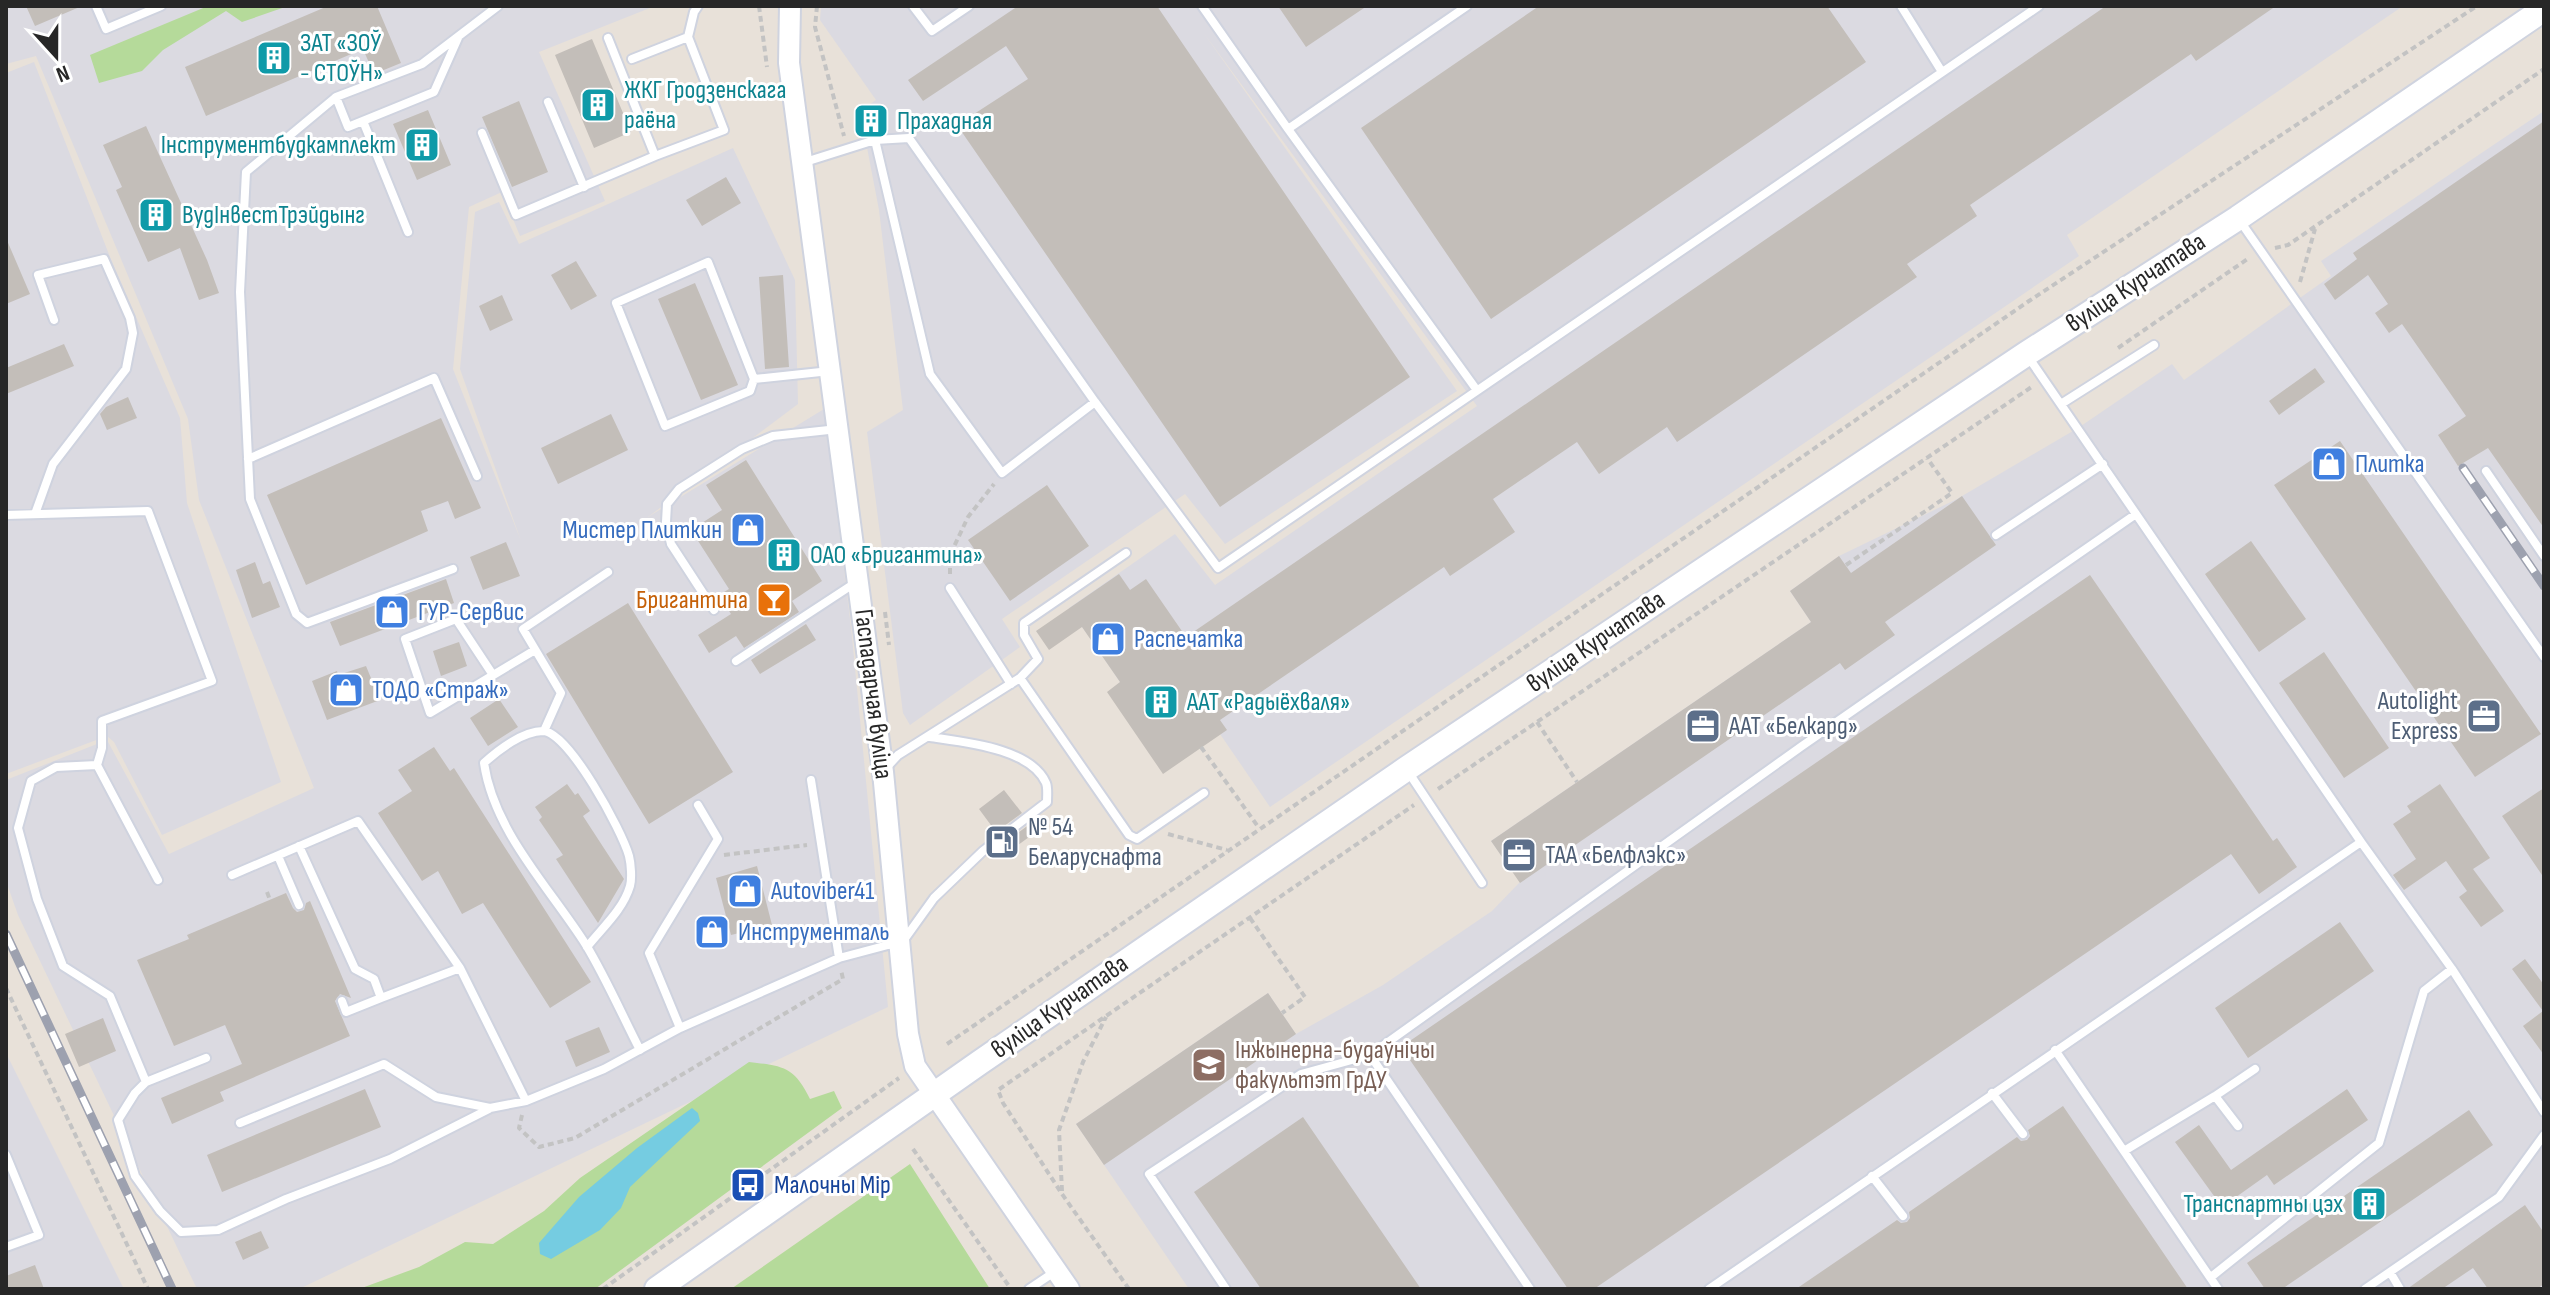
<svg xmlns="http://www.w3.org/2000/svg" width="2550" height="1295" viewBox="0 0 2550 1295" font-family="'Sofia Sans Condensed',sans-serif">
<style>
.industrial{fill:#dbdae1}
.green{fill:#b5da9a}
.water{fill:#75cce1}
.building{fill:#c3beb9}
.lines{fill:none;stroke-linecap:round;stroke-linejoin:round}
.service-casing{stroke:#cfd3df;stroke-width:12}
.tertiary-casing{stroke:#cfd3df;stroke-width:24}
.secondary-casing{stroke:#cfd3df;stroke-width:28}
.path{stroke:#c3c3c3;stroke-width:4;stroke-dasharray:6 4;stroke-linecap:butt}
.service{stroke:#fff;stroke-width:8}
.tertiary{stroke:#fff;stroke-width:20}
.secondary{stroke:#fff;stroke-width:24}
.rail-casing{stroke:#9da1af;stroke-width:9}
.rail{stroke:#fff;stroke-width:6;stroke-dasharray:18;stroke-linecap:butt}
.labels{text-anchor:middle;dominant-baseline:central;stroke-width:6;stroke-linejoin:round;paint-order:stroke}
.culture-label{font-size:26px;fill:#0d838f;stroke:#fff;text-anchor:start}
.street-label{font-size:26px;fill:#272727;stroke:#fff}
.shop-label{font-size:26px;fill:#366cbe;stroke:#fff;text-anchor:start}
.food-label{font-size:26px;fill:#c56008;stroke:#fff;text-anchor:end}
.service-label{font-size:26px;fill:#4e5e75;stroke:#fff;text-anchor:start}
.education-label{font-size:26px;fill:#785e54;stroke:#fff;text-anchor:start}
.transit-label{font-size:26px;fill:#164399;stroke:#fff;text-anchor:start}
</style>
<rect width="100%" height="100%" fill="#e8e1d9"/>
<path class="industrial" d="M6,6H655L539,52L605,201L520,236L502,192L469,207L453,369L521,541L460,369L475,212L499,202L519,244L733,148L795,280L798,404L648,517L824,409L851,627L888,1007L299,1289H197L18,915L6,881V780L107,740L169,854L314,788L199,500L188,419L36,56L6,64Z
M821,6H2403L2067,235L2079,256L1270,807L1220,734L1120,682L1069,608L1175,534L1215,585L1477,406L1203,32L1457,391L1225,544L1185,494L1002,619L1020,647L910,725L903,713L867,432L903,410L879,210L860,111L876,100L820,20Z
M34,62L110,257L180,418L187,503L281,782L162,835L114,742L107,736L6,774V73Z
M2544,111V1289H1189L1076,1124L1268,993L1296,1034L1383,985L1492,911L1520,882L1491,841L1811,622L1790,591L1839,556L1957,499L2078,428L2172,364L2184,380L2331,276L2321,261Z
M6,1053L124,1289H6Z"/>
<path class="green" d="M208,6H288L242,22L226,11L163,50L142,71L99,83L90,55Z
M749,1062C782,1066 794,1066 810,1099L834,1091L842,1108L595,1289H359L419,1267L465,1242L493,1244L544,1211L580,1178Z
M910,1164L990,1289H731Z"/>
<path class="water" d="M692,1108L698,1113L700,1121L630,1187L621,1208L600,1230L551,1259L540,1254L539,1243L579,1197L637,1148Z"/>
<path class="building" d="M26,6H82L35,26Z
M328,6H377L401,63L374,74L363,49L206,116L185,67Z
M1018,6H1157L1410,377L1220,507L957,125L1028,79L1006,46L923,101L908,80Z
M1278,6H1367L1306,47Z
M1539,6H1827L1866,62L1491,319L1361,128Z
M2106,6H2276L2196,61L2191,54L1970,205L1977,216L1907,264L1917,277L1677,442L1667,427L1599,474L1577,442L1493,499L1515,532L1450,576L1444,567L1220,720L1227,730L1163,774L1107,692L1120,682L1082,627L1049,650L1036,631L1119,574L1130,590L1146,579L1186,637Z
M592,39L631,132L594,148L555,55Z
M519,101L548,172L512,187L482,117Z
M876,107L882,130L866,134L860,111Z
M428,110L451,165L417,180L393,124Z
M2544,121V528L2488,448L2458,466L2438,435L2466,416L2402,324L2389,333L2375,313L2388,304L2368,275L2335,300L2324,284L2357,259L2353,253Z
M146,126L207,260L219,293L199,300L180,248L148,262L116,190L122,187L103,145Z
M726,177L741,203L702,226L686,200Z
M6,238L30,294L6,304Z
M576,261L597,296L571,310L551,275Z
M783,275L789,367L765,369L759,277Z
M695,283L738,385L701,400L658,299Z
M502,295L513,320L490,331L479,306Z
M64,344L74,366L6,394V368Z
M2315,368L2325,382L2279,415L2269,401Z
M128,397L137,418L107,430L100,414L106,407Z
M611,414L628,450L558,484L541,448Z
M441,418L481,508L455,519L448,501L421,511L428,531L306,585L267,495Z
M2340,441L2541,734L2475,777L2274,485Z
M746,460L822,581L792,601L799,612L744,648L736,636L709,653L698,635L731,614L719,595L729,589L691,530L722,510L706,485Z
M1047,485L1089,546L1010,601L968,540Z
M1962,496L1996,545L1885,622L1895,635L1845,670L1840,663L1520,883L1491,841L1811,622L1790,591L1839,556L1851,573Z
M2251,541L2306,619L2259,652L2205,574Z
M506,542L520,576L483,590L470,557Z
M255,562L263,584L270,581L280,607L252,618L236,570Z
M2090,575L2273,841L2277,838L2297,867L2259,894L2231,854L1594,1289H1568L1401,1047Z
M446,579L454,603L340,646L330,622Z
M628,603L733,772L649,824L546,654Z
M806,624L816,640L760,674L751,660Z
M459,642L467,666L441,676L433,651Z
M2324,652L2389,748L2344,778L2279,683Z
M366,666L380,700L327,720L312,681L337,671L338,675Z
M499,699L518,727L488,746L470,718Z
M434,747L450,771L454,768L591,982L550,1008L483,903L462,914L438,871L422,881L378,813L412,791L398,770Z
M567,784L575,795L578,793L590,811L583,816L624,879L598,923L556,859L563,855L539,820L542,817L535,807Z
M2440,784L2490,858L2473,869L2504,911L2481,927L2459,897L2467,891L2446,861L2404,890L2393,875L2416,859L2393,824L2411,812L2407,806Z
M2544,788V878L2502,816Z
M1004,790L1022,813L996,832L979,809Z
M1030,824L1036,832L1010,851L1004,843Z
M757,866L772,925L731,935L716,878Z
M286,893L293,908L297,912L304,910L306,903L310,901L351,998L340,994L335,1001L350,1036L220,1092L224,1101L172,1124L161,1098L242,1064L225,1025L174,1046L137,960L189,939L187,935Z
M2340,922L2374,971L2248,1058L2215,1008Z
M2525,959L2544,985V1055L2523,1026L2543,1011L2512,969Z
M1268,993L1296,1034L1104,1165L1076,1124Z
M103,1018L116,1051L79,1067L65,1034Z
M599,1027L610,1052L576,1067L565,1041Z
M365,1089L381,1127L222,1192L207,1155Z
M2347,1089L2368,1120L2274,1185L2267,1175L2222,1207L2175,1142L2199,1125L2231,1170Z
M2063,1106L2188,1289H1796L1897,1220L1901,1223L1907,1222L1910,1218L1909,1212L2017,1137L2021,1141L2027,1140L2030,1136L2028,1130Z
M2469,1110L2493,1145L2282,1289H2265L2247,1263Z
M1303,1117L1421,1289H1261L1194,1192Z
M2525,1205L2544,1233V1284L2537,1289H2488L2473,1268L2442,1289H2407Z
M261,1231L269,1248L243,1260L235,1242Z
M35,1265L44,1289H6V1276Z"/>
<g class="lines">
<defs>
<path id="service" d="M96,6L106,29L161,6
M913,6L932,31L969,6
M1202,6L1288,129L1467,6
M1901,6L1942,72
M688,37L694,12L698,6
M608,38L655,156L724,130L688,37L632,59
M336,97L348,127L434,92L458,38
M548,102L584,187
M363,121L408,232
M1288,129L1476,389
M482,133L516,215L655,156
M875,140L909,138L1095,402L1218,568L2039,6
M802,163L875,140L930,374L1002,473L1095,402
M2240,221L2544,657
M754,379L750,391L665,426L616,303L708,262L754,379L830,371
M2061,404L2154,345
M248,459L434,378L477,476
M2486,471L2544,556
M35,514L53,464L126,369L133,333L130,318L104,259L38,275L54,320
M6,515L148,511L212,681L102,721V748L97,765
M1996,535L2103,464
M453,569L307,623L296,614L250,499L240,292L246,172L336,97L422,64L498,6
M950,588L1011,684
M714,610L671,544L666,522L667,504L679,489L742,449L773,436L838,429
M736,661L855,583
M493,675L456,619L405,639L430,713L535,650
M1020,678L1038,659L1024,635V623L1126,553
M544,731L561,693L523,629L608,572
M886,768L898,755L1020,678L1129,835L1137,839L1204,793
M1407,770L1482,883
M811,780L839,958
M2361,842L2452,969L2544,1112
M299,846L355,969L374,979L381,998L460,968
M278,856L299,905
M232,875L358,821L460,968L526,1101
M587,947C602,928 623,910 630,886C632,879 631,864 629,856C622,831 569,732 543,731C523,731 498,750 484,763C494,832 550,888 586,945C606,978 622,1015 640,1050
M342,1001L346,1012L381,998
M680,1028L649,953L718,839L698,805
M2055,1050L2218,1289
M206,1058L146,1082L135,1093L118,1120L135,1176L160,1211L181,1232L218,1230L286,1199L390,1159L489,1109
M146,1082L110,996L63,966L37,899L18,828L31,781L56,767L97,765L158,880
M1992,1093L2023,1134
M2215,1096L2255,1069
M240,1123L384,1064L436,1097L490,1108L526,1101L604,1069L680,1028L839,958L888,945L901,944L934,898L983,851L1047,802C1047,796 1048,788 1046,783C1031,748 963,742 930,737
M2124,1151L2215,1096L2238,1126
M6,1155L39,1235L6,1247
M1872,1176L1903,1216
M2390,1272L2400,1289
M2211,1277L2379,1143L2424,991L2452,969
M1029,1289L1056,1271
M1226,1289L1149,1174L1301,1074L1370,1055
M1530,1289L1370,1055L1802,746L2136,514
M1709,1289L2361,842L2029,358
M2365,1289L2499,1197L2544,1135"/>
<path id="tertiary" d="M790,6L789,63L883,772L908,1034L915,1066L1069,1289"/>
<path id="secondary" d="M657,1289L979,1063L1406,769L2026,354L2238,218L2544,9"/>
</defs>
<use href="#service" class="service-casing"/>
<use href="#tertiary" class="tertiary-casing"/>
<use href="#secondary" class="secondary-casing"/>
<path class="path" d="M759,6L767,67
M817,6L815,27L844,136
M2275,248L2288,245L2544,69
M2300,282L2315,229
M2118,348L2249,258
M1846,565L1952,493L1927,458
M950,574V555L968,517L994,484
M885,612L889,645
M1537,722L1577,782
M1201,747L1259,828
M1438,789L2033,386
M1168,834L1227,850
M724,855L807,845
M267,892L270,900
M1250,918L1305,997L1282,1013
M6,988L148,1289
M947,1044L2029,301L2477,6
M522,1115L519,1128L539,1147L575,1138L843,979L841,970
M913,1149L1011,1289
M1062,1191L1059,1130L1083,1062L1106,1017
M603,1289L899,1078
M1129,1289L1062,1194L1003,1103L998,1090L1414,805"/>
<use href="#service" class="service"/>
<use href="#tertiary" class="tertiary"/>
<use href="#secondary" class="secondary"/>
<defs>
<path id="rail" d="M2463,468L2544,586
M6,934L172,1289"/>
</defs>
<use href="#rail" class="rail-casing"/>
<use href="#rail" class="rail"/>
</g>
<defs>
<symbol id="building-square" viewBox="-11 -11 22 22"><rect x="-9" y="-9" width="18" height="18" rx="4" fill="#0f9aa8" stroke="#fff"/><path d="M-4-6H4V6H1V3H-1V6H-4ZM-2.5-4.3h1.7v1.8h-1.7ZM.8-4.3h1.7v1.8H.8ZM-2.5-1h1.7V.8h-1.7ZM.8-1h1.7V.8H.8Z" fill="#fff"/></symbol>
<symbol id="shop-square" viewBox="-11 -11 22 22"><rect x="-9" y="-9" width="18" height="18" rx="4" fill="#3f7fe0" stroke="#fff"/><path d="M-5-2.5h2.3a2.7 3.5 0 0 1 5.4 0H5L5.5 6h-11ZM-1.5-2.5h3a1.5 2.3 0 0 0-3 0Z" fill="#fff"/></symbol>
<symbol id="bar-square" viewBox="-11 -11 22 22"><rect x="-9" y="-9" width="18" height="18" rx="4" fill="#e8710a" stroke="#fff"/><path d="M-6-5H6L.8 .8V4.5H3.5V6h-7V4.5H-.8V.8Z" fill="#fff"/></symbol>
<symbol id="office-square" viewBox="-11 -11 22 22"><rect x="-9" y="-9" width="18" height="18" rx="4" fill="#5c6f8a" stroke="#fff"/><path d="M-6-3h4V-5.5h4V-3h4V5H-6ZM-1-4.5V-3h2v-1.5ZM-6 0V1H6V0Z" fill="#fff"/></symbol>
<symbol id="fuel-square" viewBox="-11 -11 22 22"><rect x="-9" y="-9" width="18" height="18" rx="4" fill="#5c6f8a" stroke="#fff"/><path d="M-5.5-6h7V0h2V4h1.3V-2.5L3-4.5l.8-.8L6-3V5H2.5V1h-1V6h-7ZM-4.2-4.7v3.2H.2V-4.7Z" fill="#fff"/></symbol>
<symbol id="university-square" viewBox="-11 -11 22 22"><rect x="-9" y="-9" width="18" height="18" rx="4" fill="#8d6e63" stroke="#fff"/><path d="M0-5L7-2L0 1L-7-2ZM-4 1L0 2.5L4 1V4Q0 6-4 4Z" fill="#fff"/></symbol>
<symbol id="bus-square" viewBox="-11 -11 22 22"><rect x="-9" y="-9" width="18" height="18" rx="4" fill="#1a4fb4" stroke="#fff"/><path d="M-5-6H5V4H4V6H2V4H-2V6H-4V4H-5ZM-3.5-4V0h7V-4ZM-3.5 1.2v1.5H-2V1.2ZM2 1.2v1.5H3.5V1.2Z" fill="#fff"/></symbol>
</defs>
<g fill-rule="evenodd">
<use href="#building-square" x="254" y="38" width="40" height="40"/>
<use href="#building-square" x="578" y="85" width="40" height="40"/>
<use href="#building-square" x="851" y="101" width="40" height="40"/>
<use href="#building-square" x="402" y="125" width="40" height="40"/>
<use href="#building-square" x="136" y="195" width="40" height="40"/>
<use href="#shop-square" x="2309" y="444" width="40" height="40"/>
<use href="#shop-square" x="728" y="510" width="40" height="40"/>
<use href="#building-square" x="764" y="535" width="40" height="40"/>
<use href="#bar-square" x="754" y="580" width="40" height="40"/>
<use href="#shop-square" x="372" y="592" width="40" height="40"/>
<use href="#shop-square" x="1088" y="619" width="40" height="40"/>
<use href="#shop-square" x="326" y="670" width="40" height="40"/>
<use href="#building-square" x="1141" y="682" width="40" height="40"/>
<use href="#office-square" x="2464" y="696" width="40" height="40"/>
<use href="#office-square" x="1683" y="706" width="40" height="40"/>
<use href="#fuel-square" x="982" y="822" width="40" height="40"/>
<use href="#office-square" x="1499" y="835" width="40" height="40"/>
<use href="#shop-square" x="725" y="871" width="40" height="40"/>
<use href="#shop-square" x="692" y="912" width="40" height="40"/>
<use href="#university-square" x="1189" y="1045" width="40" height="40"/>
<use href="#bus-square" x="728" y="1165" width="40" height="40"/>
<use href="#building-square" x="2349" y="1184" width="40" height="40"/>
</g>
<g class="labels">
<g class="culture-label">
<text x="300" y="43">ЗАТ «ЗОЎ<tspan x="300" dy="30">- СТОЎН»</tspan></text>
<text x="624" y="90">ЖКГ Гродзенскага<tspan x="624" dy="30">раёна</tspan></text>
<text x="897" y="121">Прахадная</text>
<text x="396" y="145" text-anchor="end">Інструментбудкамплект</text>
<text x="182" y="215">ВудІнвестТрэйдынг</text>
<text x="810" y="555">ОАО «Бригантина»</text>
<text x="1187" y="702">ААТ «Радыёхваля»</text>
<text x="2343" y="1204" text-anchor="end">Транспартны цэх</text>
</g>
<g class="street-label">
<text transform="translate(2136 283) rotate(-33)">вуліца Курчатава</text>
<text transform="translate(1596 642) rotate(-34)">вуліца Курчатава</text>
<text transform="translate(873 694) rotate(83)">Гаспадарчая вуліца</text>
<text transform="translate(1060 1007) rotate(-35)">вуліца Курчатава</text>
</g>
<g class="shop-label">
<text x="2355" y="464">Плитка</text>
<text x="722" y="530" text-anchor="end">Мистер Плиткин</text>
<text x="418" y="612">ГУР-Сервис</text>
<text x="1134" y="639">Распечатка</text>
<text x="372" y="690">ТОДО «Страж»</text>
<text x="771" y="891">Autoviber41</text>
<text x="738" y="932">Инструменталь</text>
</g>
<g class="food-label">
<text x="748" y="600">Бригантина</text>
</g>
<g class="service-label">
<text x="2458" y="701" text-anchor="end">Autolight<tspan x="2458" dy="30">Express</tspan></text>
<text x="1729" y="726">ААТ «Белкард»</text>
<text x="1028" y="827">№ 54<tspan x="1028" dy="30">Беларуснафта</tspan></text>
<text x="1545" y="855">ТАА «Белфлэкс»</text>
</g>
<g class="education-label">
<text x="1235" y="1050">Інжынерна-будаўнічы<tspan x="1235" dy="30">факультэт ГрДУ</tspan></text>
</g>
<g class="transit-label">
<text x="774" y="1185">Малочны Мір</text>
</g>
</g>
<rect width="2550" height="1295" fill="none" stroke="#272727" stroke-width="16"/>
<g transform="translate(56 56) rotate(159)" stroke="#ffffff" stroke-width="6" paint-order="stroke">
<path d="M0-6L14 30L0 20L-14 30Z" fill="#272727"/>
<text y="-12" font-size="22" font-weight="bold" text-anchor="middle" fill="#272727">N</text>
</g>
</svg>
